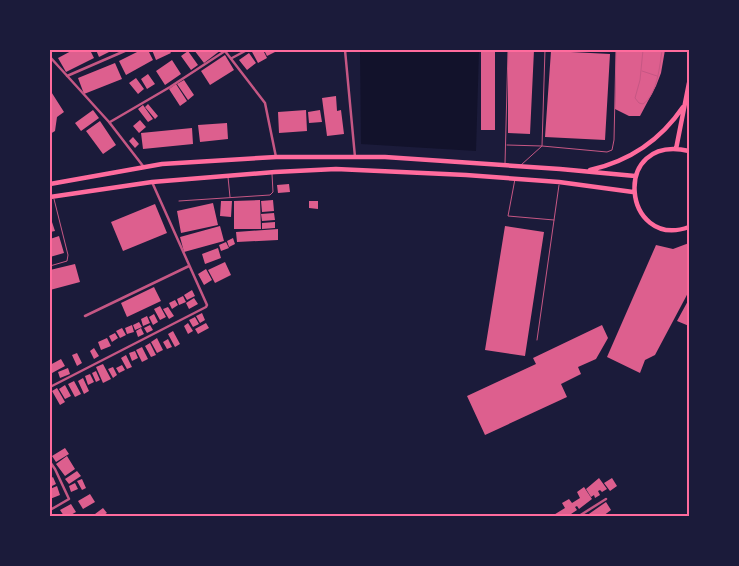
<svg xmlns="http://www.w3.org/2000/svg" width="739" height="566" viewBox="0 0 739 566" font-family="'Exo 2',sans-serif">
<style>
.water{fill:#12122b}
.building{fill:#dd5f8e}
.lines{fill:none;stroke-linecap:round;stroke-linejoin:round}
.service{stroke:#c65784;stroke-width:1}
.minor{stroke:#c65784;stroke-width:2.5}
.trunk{stroke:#ff6b9d;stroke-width:4.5}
.neatline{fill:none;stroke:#ff6b9d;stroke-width:2}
</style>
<rect width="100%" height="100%" fill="#1b1b3a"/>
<path class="water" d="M360,50H479L476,151L361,144Z"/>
<path class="building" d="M73,50H90L94,58L66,72L58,58Z
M96,50H113L99,57Z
M141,50H148L153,60L126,75L119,61Z
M152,50H169L171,53L156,60Z
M194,50H221L204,63Z
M251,50H263L267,58L258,63Z
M264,50H274L275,52L267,56Z
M481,50H495V130H481Z
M508,50H534L530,134L508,133Z
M616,50H665L661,73L656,86L640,116H629L615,109Z
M188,51L198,65L191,70L181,56Z
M551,51L610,54L605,140L545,137Z
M249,53L256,63L247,70L239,60Z
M225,55L234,70L210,85L201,71Z
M172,60L181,74L165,85L156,71Z
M115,63L122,79L84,94L78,78Z
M148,74L155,84L147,89L141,79Z
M136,78L144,89L138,94L129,83Z
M184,80L194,95L188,100L177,84Z
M176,84L187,101L180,106L169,89Z
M50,90L64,112L57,117L55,131L50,134Z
M336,96L337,111L341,110L344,134L327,136L322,98Z
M148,104L158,116L155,119L145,107Z
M143,105L153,119L148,122L138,109Z
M93,110L99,118L81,131L75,123Z
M306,110L307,131L279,133L278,112Z
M320,110L322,122L309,123L308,112Z
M140,120L146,127L139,133L133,126Z
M100,121L116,145L103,154L86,131Z
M227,123L228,139L200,142L198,125Z
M192,128L193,144L143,149L141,133Z
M133,137L139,144L135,148L129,141Z
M289,184L290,192L278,193L277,185Z
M260,200L261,229H234V201Z
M273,200L274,211L262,212L261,201Z
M221,201H232L231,217L220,216Z
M309,201H318V209L309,208Z
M213,203L218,225L181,233L177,211Z
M155,204L167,233L123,251L111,222Z
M274,213L275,220L262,221L261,214Z
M50,216L55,231L50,232Z
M275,222V228L262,229V223Z
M220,226L224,241L184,252L180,237Z
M505,226L544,232L525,356L485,350Z
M278,229V240L237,242L236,232Z
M59,236L64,253L50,257V239Z
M233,238L235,244L229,247L227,241Z
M226,242L229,248L221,251L219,245Z
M689,243V291L655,355L645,360L640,373L607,357L656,245L673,249Z
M218,248L221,258L205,264L202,254Z
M225,262L231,275L215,283L208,270Z
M75,264L80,282L50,290V270Z
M206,269L212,280L204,285L198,274Z
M154,287L161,301L127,317L121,303Z
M192,290L195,296L187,300L184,295Z
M183,296L186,302L179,305L177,299Z
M194,298L198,304L189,309L186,303Z
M689,299V326L677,321Z
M175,300L178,305L172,309L169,303Z
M160,306L166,317L160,320L154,309Z
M168,307L174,316L169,319L163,309Z
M202,313L205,320L200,323L196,316Z
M154,314L158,322L153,325L149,317Z
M147,316L150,323L143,326L141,319Z
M195,317L199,324L193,327L189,320Z
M139,322L142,327L135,330L133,325Z
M188,323L193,331L188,334L184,326Z
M206,323L209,328L198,334L195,329Z
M132,325L134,332L127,334L125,328Z
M150,325L153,330L147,333L144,328Z
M602,325L608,338L596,359L578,367L581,374L561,384L567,397L485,435L467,396L536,364L533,358Z
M122,328L126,335L120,338L116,331Z
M141,328L144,334L138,337L136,331Z
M173,331L180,344L175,347L168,334Z
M115,333L118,338L112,342L109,336Z
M107,338L111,346L101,350L98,342Z
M157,338L163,350L157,353L151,342Z
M168,339L172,347L167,349L163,342Z
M150,343L156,355L151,357L145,346Z
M142,347L148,359L142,362L136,350Z
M94,348L99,356L94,359L90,351Z
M135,351L138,358L132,361L129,353Z
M77,353L82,363L77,366L72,355Z
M126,355L132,367L127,369L121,358Z
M61,359L65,366L52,373L50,365Z
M103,364L111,379L103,383L96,367Z
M122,365L125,370L119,373L116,368Z
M113,367L117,375L113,378L108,369Z
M68,368L70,374L60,378L58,372Z
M96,371L100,380L96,382L92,373Z
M90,374L94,382L88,385L85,376Z
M83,378L89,391L84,394L78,381Z
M74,381L81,394L75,397L68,384Z
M65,385L71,396L65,399L59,389Z
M57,388L65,402L60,405L52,391Z
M65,448L69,454L56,462L52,456Z
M67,456L75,469L65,476L56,464Z
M77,471L81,476L69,484L65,479Z
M53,477L56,484L50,487V479Z
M599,478L607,489L602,492L600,490L598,491L600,495L595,498L594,495L591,497L586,489Z
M612,478L617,486L610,491L604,483Z
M82,479L86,488L82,490L77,481Z
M75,483L78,489L71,492L69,486Z
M57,486L60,495L50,499V489Z
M584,487L592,499L579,509L577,506L575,507L577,510L568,516H552L565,508L562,503L569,499L572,503L580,498L577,492Z
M90,494L95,502L83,509L78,501Z
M606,502L611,510L603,516H586Z
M71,504L76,512L69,516H64L60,510Z
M103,508L107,513L102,516H96L95,514Z"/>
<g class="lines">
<path class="service" d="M643,50L640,80L635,98L639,103L643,104C657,95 660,65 662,50
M642,71L657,76
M507,145L542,146L607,152L612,150L614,140L616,50
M505,164L508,50
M521,165L542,146L545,50
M228,177L230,197
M515,179L508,216L554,220
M179,201L270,195L273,192L272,174
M50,266L67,261L68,255L54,199
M537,340L559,185"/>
<path class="minor" d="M345,50L355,157
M225,51L265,103L276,157
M50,57L109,122L143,166
M232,58L247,50
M67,76L127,50
M110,122L170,87L225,51
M85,316L189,266
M50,387L206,307L207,305L152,182
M50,462L55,469L69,499L50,510
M579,516L606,499"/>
<path class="trunk" d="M676,149L689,83
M689,151C610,133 623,251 689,227
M590,170C630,161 660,141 683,107
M50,184L162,164L276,157H385L560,169L635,176
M50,197L152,182L275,172L336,169L466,175L559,182L633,192"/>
</g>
<rect width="739" height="566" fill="none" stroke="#1b1b3a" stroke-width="102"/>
<rect x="51" y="51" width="637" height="464" class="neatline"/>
</svg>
